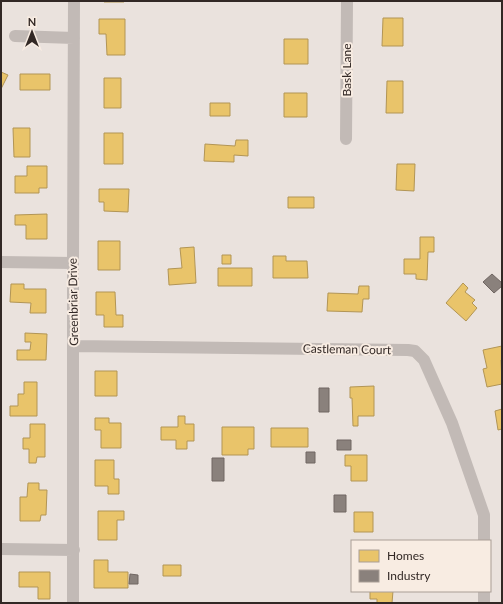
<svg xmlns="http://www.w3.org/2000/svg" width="503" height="604" viewBox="0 0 503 604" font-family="Lato,sans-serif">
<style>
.homes{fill:#e9c46a;stroke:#b29555}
.industry{fill:#8a817c;stroke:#706662}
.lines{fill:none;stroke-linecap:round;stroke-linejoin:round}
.minor{stroke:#c2bab6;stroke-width:12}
.labels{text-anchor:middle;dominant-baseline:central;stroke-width:4;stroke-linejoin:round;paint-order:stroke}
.street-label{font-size:12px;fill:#322825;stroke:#f8ece2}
</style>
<rect width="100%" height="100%" fill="#eae2dd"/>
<path class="homes" d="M104,1H124V2H104Z
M383,18H403V46H382Z
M99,19H125V55H107L106,34H99Z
M284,39H308V64H284Z
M1,72L8,75L1,89Z
M20,74H50V90H20Z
M104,78H121V108H104Z
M387,81H403V113H386Z
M284,93H307V117H284Z
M210,103H230V116H210Z
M13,128H30V157H14Z
M104,133H123V164H104Z
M236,140H248V156L234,155V162L204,161L205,144L235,146Z
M397,164H415L414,191L396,190Z
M27,166H47V188H39V193H15V176H27Z
M99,189H129L128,212L104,211V202H99Z
M288,197H314V208H288Z
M47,214V239H26V225H15V215Z
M420,237H434V252H428L427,280L416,279V274H404V259H420Z
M98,241H120V270H98Z
M194,247L196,283L169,285L168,269L182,268L180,248Z
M222,255H231V264H222Z
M273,256H286V261H307L308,278H273Z
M218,268H252V286H218Z
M463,283L468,288L465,292L475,300L472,303L477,308L466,321L446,303Z
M11,284H24V289H46V313H30L31,303L10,302Z
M359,286H369V299H363L362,312L327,311L328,293L358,294Z
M96,292H115L116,315H123V327H104V315H96Z
M25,333L47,334L46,360H17V350H30L31,342H25Z
M502,346V359L501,360L502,384L487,387L483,369L487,368L483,350Z
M95,371H117V396H95Z
M24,382H37V416H10V406H18V394H24Z
M374,386V416H358V426H353L352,398H350V387Z
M502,409V429L498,430L495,411Z
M178,416H185V424H194V441H187V449H176V440H161V427H178Z
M95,418H109V423H121V448H101V430H95Z
M30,424H45V457H37L36,463H29V449H23V438H30Z
M222,427H254V449H248V455H222Z
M271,428H308V447H271Z
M345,455H367V481H351V466H345Z
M95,460H114V479H119V494H108V486H95Z
M28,483H39V490H47L46,515H41L40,521H20V497H27Z
M98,511H124V520H117V540H98Z
M354,512H373V532H354Z
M94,560H108V572H128V588H94Z
M163,565H181V576H163Z
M19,572H50V599H38V587H19Z
M370,591H393L392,603H377V599H370Z"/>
<path class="industry" d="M492,274L502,283V286L494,293L483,282Z
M319,388H329V412H319Z
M337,440H351V450H337Z
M306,452H315V463H306Z
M212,458H224V481H212Z
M334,495H346V512H334Z
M130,574L138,575V584H129Z"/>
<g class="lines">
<path class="minor" d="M15,36L74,38
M346,139L347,1
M1,262L73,263
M74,346L408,350L415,351L424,360L452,423L484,515V541
M1,549L74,550
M73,603V263L74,1
M484,603V591"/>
</g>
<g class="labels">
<g class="street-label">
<text transform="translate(346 70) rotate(-90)">Bask Lane</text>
<text transform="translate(73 302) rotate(-91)">Greenbriar Drive</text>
<text transform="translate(347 349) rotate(1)">Castleman Court</text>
</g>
</g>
<rect width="503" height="604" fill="none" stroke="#322825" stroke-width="4"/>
<rect x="351" y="540" width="140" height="52" fill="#f8ece2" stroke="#a99e96"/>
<rect x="359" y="550" width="20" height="12" fill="#e9c46a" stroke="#a99e96"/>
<text x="387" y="560" font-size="12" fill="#322825">Homes</text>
<rect x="359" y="570" width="20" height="12" fill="#8a817c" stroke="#a99e96"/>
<text x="387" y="580" font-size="12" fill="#322825">Industry</text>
<g transform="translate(32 32)" stroke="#f8ece2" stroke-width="3" paint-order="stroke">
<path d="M0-3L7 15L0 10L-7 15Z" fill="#322825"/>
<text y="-6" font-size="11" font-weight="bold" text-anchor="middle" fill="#322825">N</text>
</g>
</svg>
